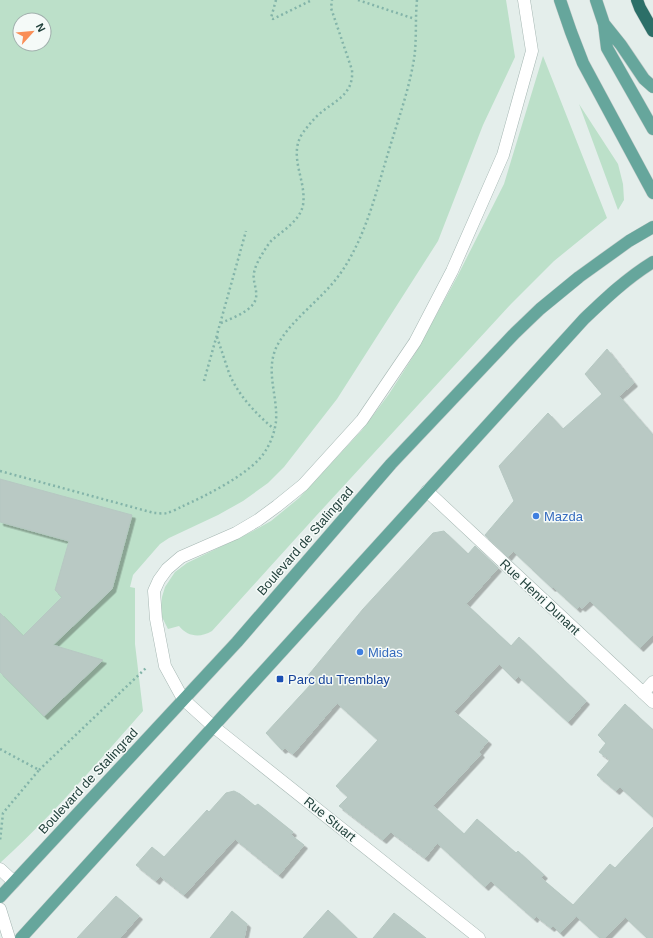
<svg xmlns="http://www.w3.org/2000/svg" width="653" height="938" viewBox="0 0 653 938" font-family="Helvetica,sans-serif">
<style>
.green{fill:#bce0c9;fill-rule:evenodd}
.building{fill:#b9c9c4;stroke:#b6c8c2;filter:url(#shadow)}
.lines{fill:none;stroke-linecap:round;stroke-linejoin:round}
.minor-casing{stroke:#a6b7b3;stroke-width:13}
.major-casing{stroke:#c1cac8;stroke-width:13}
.highway-casing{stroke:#c1cac8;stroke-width:13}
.path{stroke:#83b4a9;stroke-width:2.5;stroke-dasharray:2 3;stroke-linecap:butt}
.minor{stroke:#fff;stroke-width:12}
.major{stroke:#66a69c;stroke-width:12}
.highway{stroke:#2c6f68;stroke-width:12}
.shop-dot{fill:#3f7fe0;stroke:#f5faf8;stroke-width:1.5}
.transit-dot{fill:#1a4fb4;stroke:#f5faf8;stroke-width:1.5}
.labels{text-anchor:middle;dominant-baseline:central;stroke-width:3;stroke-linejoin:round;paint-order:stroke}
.shop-label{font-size:13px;fill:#366cbe;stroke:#f5faf8;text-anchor:start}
.street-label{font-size:13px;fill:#22413c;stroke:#f5faf8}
.transit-label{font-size:13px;fill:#164399;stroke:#f5faf8;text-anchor:start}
</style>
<defs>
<filter id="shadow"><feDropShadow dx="3.5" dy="3.5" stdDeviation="0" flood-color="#0004"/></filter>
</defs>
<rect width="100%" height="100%" fill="#e4eeeb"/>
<path class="green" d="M0,0H506L515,57L483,125L438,241L337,399L284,467L268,483L243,501L218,515L169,538L160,544L133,575L130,587L135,588V644L143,711C97,763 52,816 0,863ZM20,20H44V44H20Z
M543,56L607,218L554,261L511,304L316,516L212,631C200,638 188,637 179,626L168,629L162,617L161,608L162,597L165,587L175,572L187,563L253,531L271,521L299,498L362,430L389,394L416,352L457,277L504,184Z
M579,104L618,164L623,184L624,200L618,210Z"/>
<path class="building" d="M607,349L634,383L619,396L653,435V635L640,648L590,601L582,608L579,606L577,609L553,587L552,588L513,551L508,557L485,535L514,501L499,466L548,413L563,429L602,394L585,374Z
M0,479L132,515L112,589L53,645L103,660L44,716L0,672V613L23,636L62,597L55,590L69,541L0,522Z
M444,531L468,554L475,546L498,568L466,604L511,646L519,637L586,701L568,722L518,676L515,680L499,664L454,712L488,741L479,752L481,754L433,806L464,834L477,819L516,853L518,851L544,875L541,878L573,905L610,864L615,868L653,827V938H647L625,917L605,938H600L576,916L560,933L553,926L551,928L536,916L534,919L491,881L485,887L437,843L425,858L391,832L383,840L339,806L348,797L336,786L378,740L337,703L293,754L285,748L282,750L266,733L312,683L306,678L363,609L433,533Z
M625,704L653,730V817L620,787L616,791L597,775L610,760L599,752L606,743L598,735Z
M234,791L240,794L255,806L258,804L293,832L291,835L304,845L279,875L235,839L184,895L160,876L156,881L136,865L152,847L164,857L207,810L209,812L226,793Z
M116,896L139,916L120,938H77Z
M328,910L357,938H303Z
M232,911L247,924L244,938H210Z
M394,913L426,938H373Z"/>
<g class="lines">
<defs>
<path id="minor" d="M427,491L653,702
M643,693L653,682
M0,869L14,882
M0,909L9,938
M479,938L214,727L183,699L165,666L156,619L154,591L159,580L167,569L181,557L236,533L258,520L277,506L303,485L362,420L415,342L452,271L503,155L532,51L524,0"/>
<path id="major" d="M560,0L571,32L583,63L653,193
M596,0L604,24L607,48L653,129
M605,25L621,45L644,79L653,87
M0,897L237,642L391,464L515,333L540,309L579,277L629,241L653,227
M21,938L584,319C606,298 627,278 653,262"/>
<path id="highway" d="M637,0L640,8L653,31"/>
</defs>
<use href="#minor" class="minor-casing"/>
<use href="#major" class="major-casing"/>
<use href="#highway" class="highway-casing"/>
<path class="path" d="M276,0L271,18L273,19L312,0
M358,0L415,19
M221,323C232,318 247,313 254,303C260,293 252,283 254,273C255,267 258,261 261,256C264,251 267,246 271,241C282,231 300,221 303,205C307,181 288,157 302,134C307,127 312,121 318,115C334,101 354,95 352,70L331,8L332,0
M217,337C221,349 225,361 229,373C238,395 256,414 274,429
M204,381L246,231
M0,471L154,513C158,513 163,514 167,513C171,512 177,509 181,507C205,496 253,473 266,450C271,442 275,431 276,421C278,395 264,369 278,344C292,319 322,299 340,274C366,237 376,192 389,150C398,120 409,90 414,59C417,40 415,19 417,0
M0,749L39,770L3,813L0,841
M39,770L146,668"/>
<use href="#minor" class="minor"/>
<use href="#major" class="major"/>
<use href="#highway" class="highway"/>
</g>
<g class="shop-dot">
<circle cx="536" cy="516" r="4"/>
<circle cx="360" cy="652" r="4"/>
</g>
<rect class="transit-dot" x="276" y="675" width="8" height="8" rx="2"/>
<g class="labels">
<g class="shop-label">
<text x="544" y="516">Mazda</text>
<text x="368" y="652">Midas</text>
</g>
<g class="street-label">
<text transform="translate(305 541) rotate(-49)">Boulevard de Stalingrad</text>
<text transform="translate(540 597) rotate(43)">Rue Henri Dunant</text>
<text transform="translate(88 781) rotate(-47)">Boulevard de Stalingrad</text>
<text transform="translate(330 819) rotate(39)">Rue Stuart</text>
</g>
<g class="transit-label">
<text x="288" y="679">Parc du Tremblay</text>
</g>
</g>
<g transform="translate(32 32) rotate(63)"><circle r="19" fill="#f5faf8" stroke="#a1b0ad"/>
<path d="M0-3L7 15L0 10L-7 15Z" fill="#f98e57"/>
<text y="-6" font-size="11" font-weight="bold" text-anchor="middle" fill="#22413c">N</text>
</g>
</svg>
